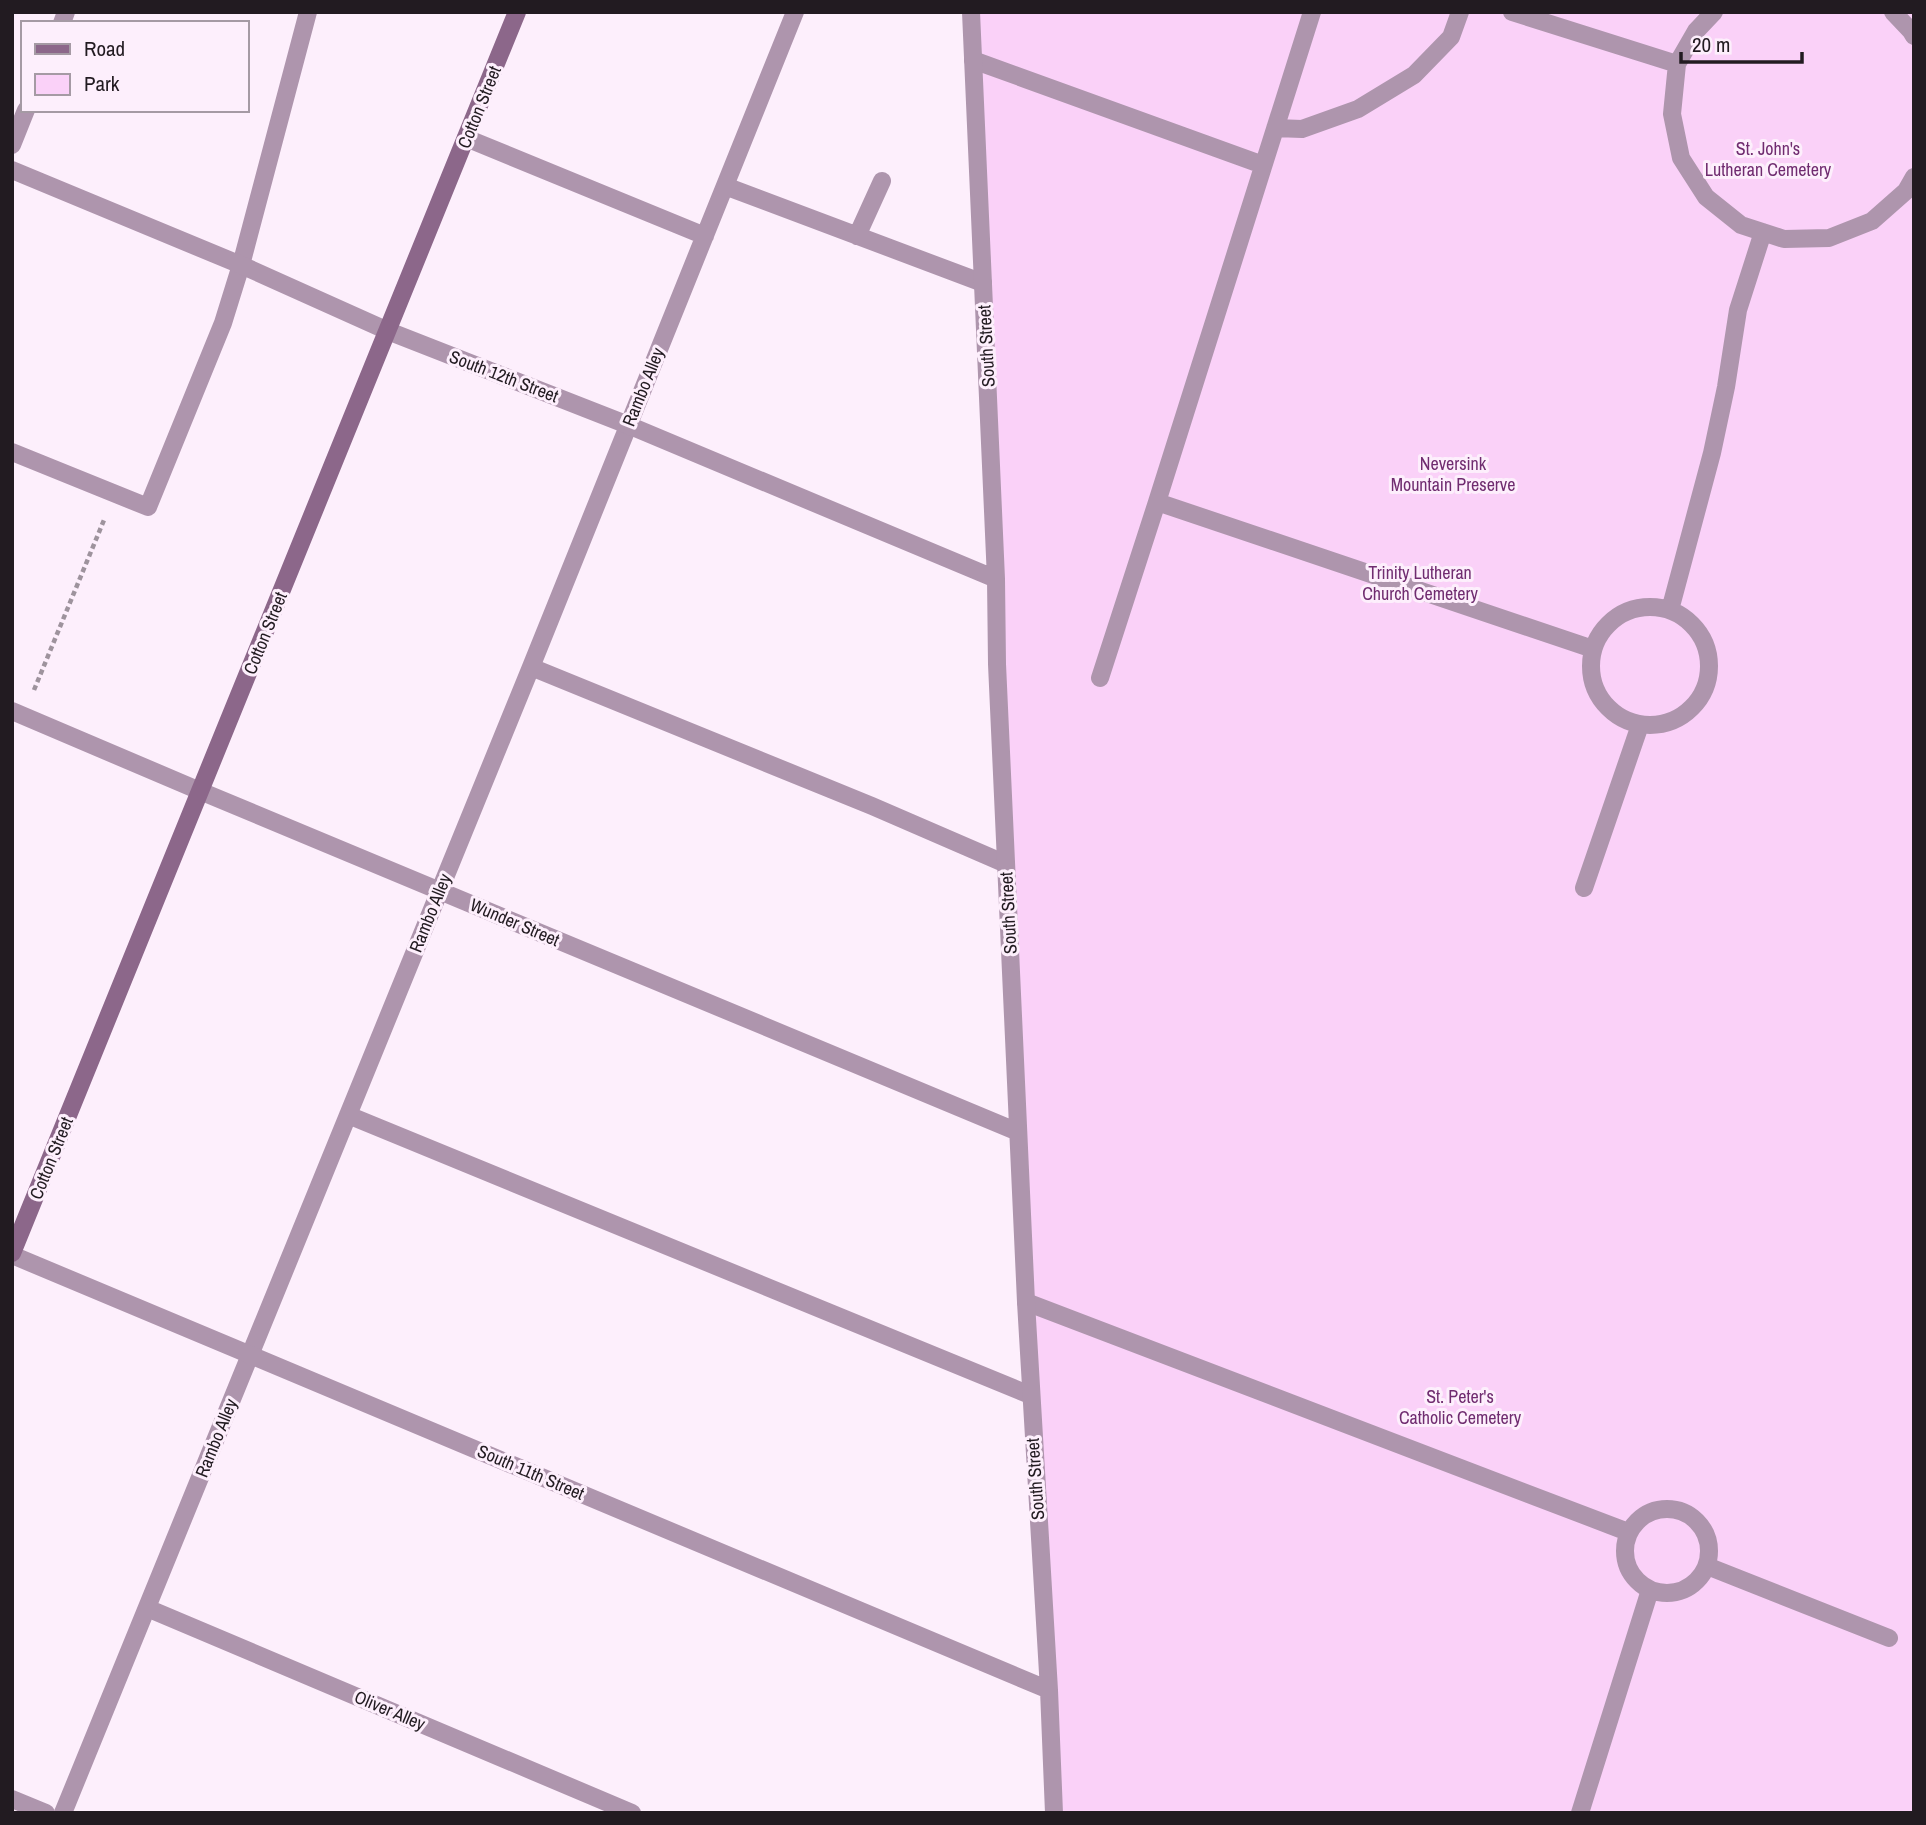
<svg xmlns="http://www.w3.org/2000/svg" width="1926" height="1825" viewBox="0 0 1926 1825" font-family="'Archivo Narrow',sans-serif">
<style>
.green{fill:#fad1f8}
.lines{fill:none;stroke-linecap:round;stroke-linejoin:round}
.path{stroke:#9e939d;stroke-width:4.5;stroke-dasharray:5 3.5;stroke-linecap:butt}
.lane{stroke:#ae95ad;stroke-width:18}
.street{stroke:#ae95ad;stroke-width:18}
.secondary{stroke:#8c678a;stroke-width:18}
.labels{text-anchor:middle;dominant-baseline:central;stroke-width:6;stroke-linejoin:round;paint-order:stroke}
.street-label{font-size:18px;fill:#221b21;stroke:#fdeffc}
.park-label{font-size:18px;fill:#702c70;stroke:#fdeffc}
</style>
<rect width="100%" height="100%" fill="#fdeffc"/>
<path class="green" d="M971,12H1914V1813H1054Z"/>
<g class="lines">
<path class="path" d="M34,690L104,520"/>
<path class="lane" d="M1312,12L1157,502L1593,649
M1512,12L1677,64
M1714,12L1696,31L1677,64L1672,114L1681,158L1706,197L1741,225L1784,239L1829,238L1872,221L1906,191L1914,177
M1893,12L1911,31L1914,36
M62,23L66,12
M973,60L1263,165
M1275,128L1302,129L1358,109L1414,75L1451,37L1460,12
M466,138L705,236
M12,145L26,110
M725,186L983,283
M857,236L882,181
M12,452L148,507L223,323L241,265L308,12
M1591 666a59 59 0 1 1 118 0a59 59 0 1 1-118 0Z
M1670,610L1712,453L1726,387L1738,310L1763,232
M531,667L872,806L1006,864
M1100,678L1157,502
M1584,888L1640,725
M348,1115L1030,1395
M1026,1302L1628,1532
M1625 1551a42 42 0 1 1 84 0a42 42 0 1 1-84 0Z
M1707,1566L1889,1638
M147,1608L632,1813
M63,1813L531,667L795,12
M1580,1813L1650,1590"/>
<path class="street" d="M971,12L996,579L997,664L1026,1302L1049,1690L1054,1813
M12,170L241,265L388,331L628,425L996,579
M12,711L200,791L1018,1132
M12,1255L1049,1690
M12,1799L46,1813"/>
<path class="secondary" d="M12,1253L517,12"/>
</g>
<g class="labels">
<g class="street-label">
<text transform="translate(479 107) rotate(-68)">Cotton Street</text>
<text transform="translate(986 346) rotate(-93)">South Street</text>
<text transform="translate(504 376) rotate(21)">South 12th Street</text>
<text transform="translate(643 387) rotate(-68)">Rambo Alley</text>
<text transform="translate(265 633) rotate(-68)">Cotton Street</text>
<text transform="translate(430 913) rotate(-68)">Rambo Alley</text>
<text transform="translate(1008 913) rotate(-93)">South Street</text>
<text transform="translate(515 922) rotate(23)">Wunder Street</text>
<text transform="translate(51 1158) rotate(-68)">Cotton Street</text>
<text transform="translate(216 1438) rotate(-68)">Rambo Alley</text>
<text transform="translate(531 1472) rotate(23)">South 11th Street</text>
<text transform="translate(1035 1479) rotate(-94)">South Street</text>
<text transform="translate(390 1710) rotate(23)">Oliver Alley</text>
</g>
<g class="park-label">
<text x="1768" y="148">St. John's<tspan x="1768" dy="21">Lutheran Cemetery</tspan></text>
<text x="1453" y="463">Neversink<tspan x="1453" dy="21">Mountain Preserve</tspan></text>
<text x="1420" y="572">Trinity Lutheran<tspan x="1420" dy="21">Church Cemetery</tspan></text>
<text x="1460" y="1396">St. Peter's<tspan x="1460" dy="21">Catholic Cemetery</tspan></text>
</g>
</g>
<rect width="1926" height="1825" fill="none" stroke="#221b21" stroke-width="28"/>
<rect x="21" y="21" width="228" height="91" fill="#fdeffc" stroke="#a59aa4" stroke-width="2"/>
<rect x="35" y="44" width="35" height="10" fill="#8c678a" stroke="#a59aa4" stroke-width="2"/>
<text x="84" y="56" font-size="21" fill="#221b21">Road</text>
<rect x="35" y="74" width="35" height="21" fill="#fad1f8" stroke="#a59aa4" stroke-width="2"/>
<text x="84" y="91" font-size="21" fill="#221b21">Park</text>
<path d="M1681 52v10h121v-10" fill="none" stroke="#221b21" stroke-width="3.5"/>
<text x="1692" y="52" font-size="21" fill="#221b21" stroke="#fdeffc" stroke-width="5" paint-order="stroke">20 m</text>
</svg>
